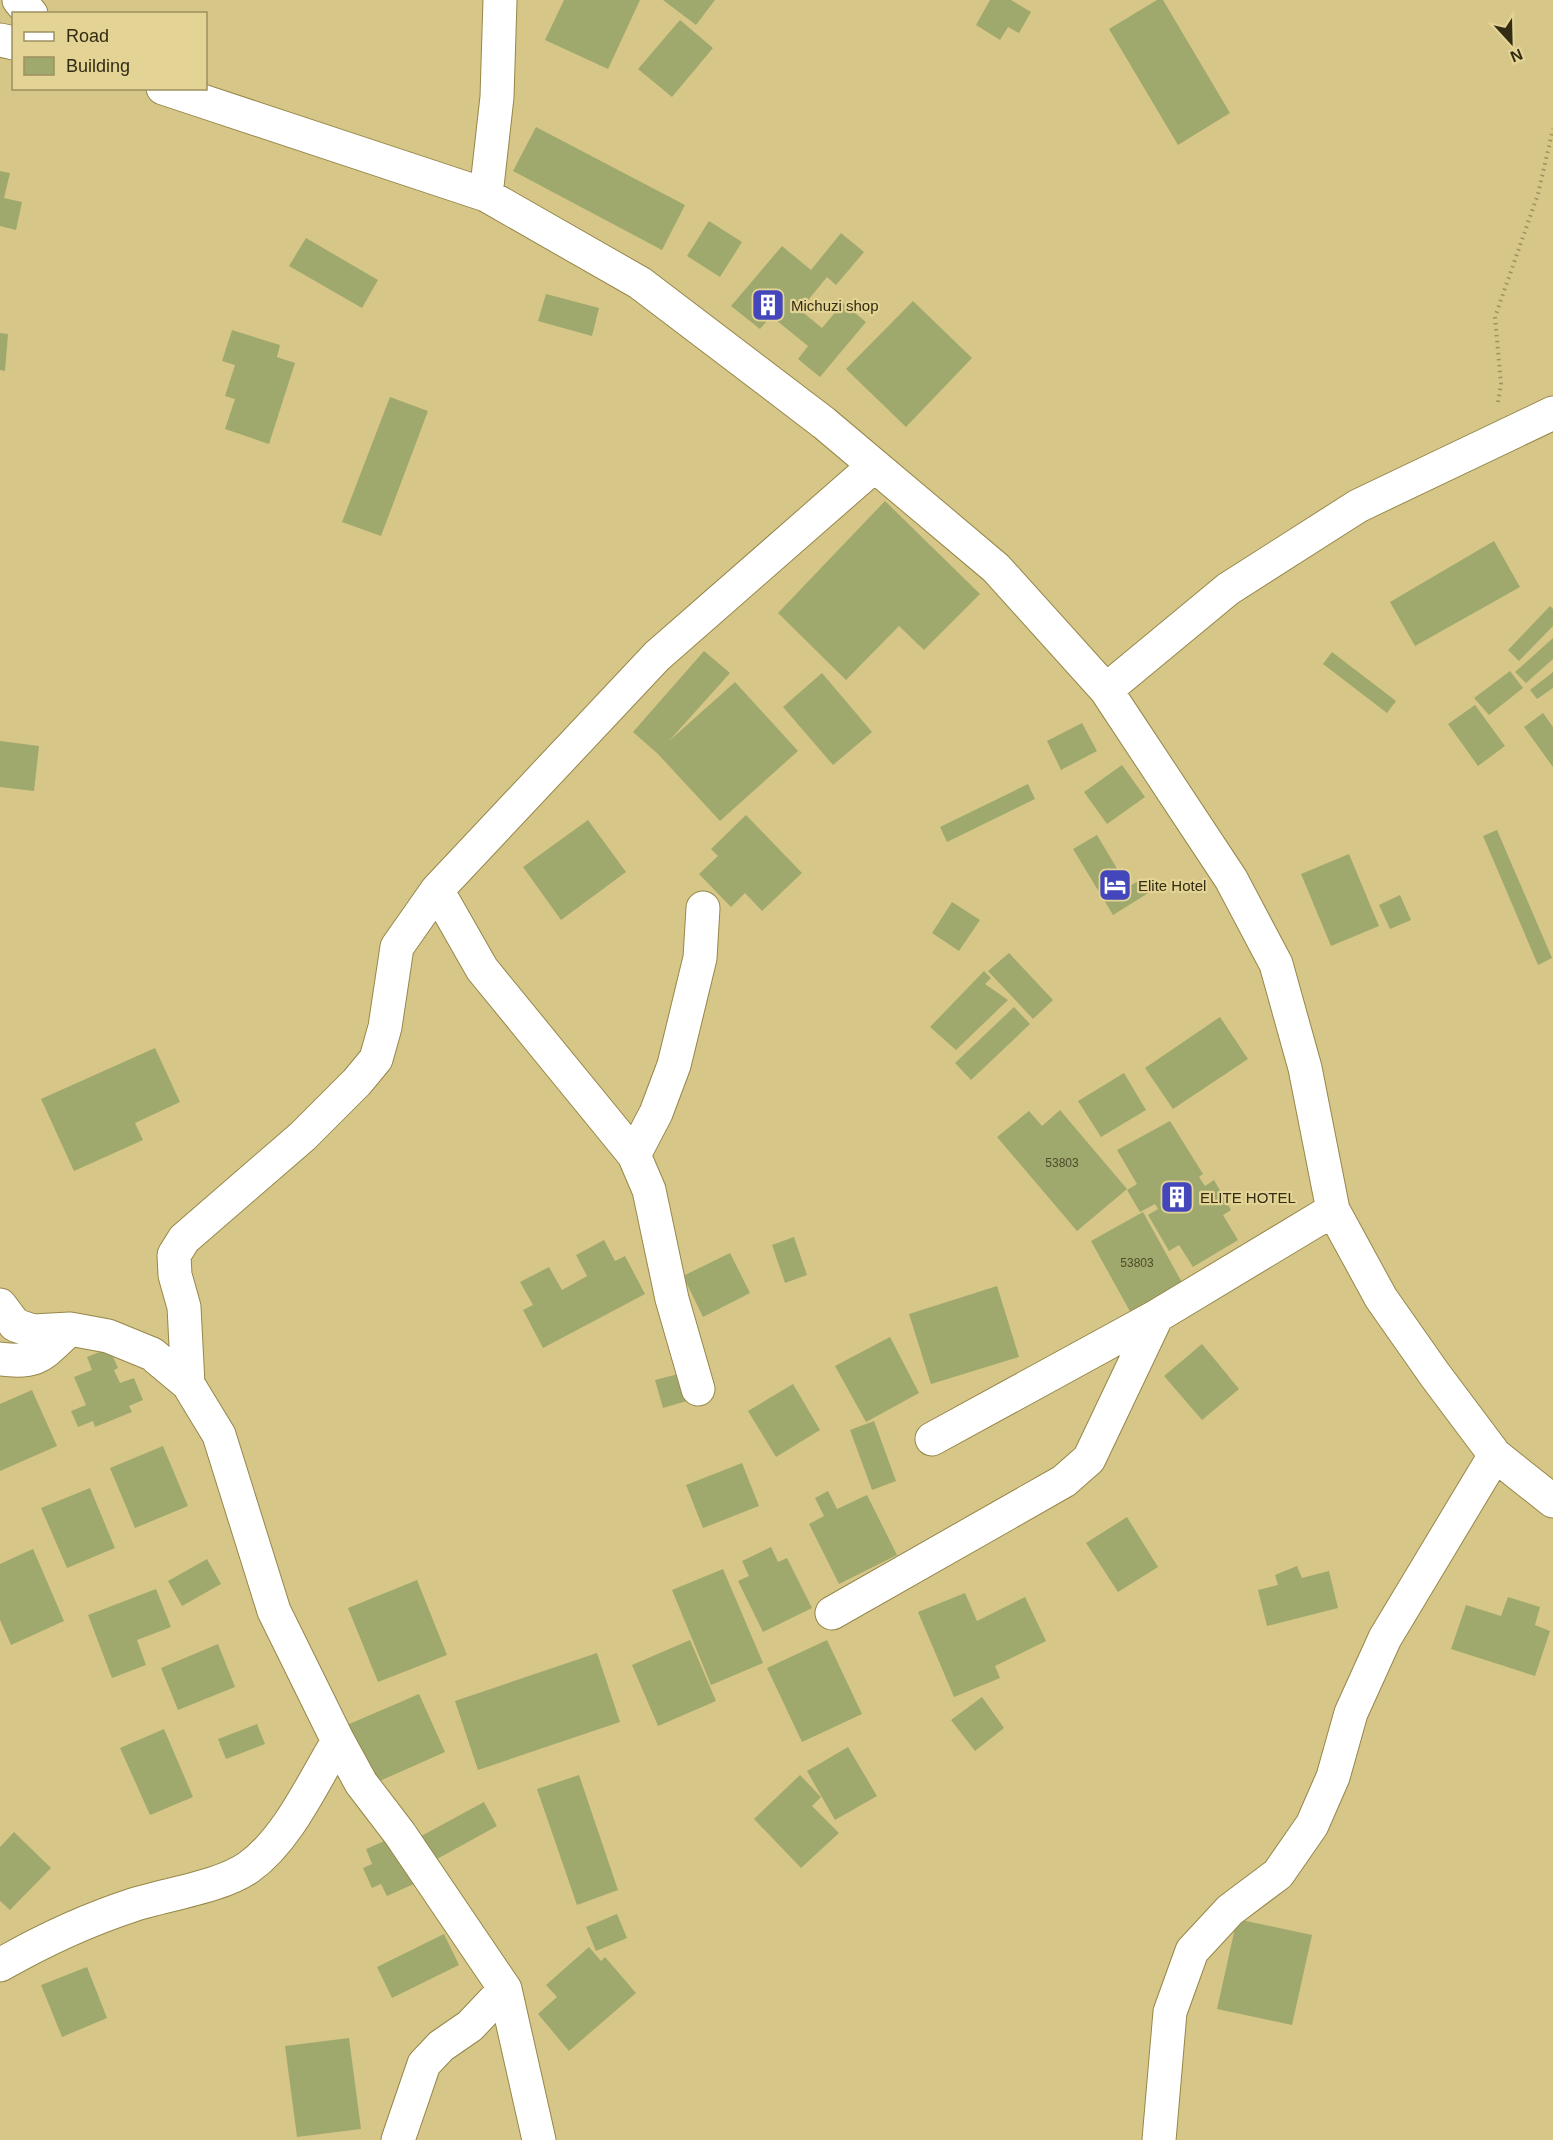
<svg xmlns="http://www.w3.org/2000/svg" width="1553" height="2140" viewBox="0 0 1553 2140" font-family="Arial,sans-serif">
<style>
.building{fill:#a0a96d}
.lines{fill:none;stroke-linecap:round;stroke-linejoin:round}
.street-casing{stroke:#96874a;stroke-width:35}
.path{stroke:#9e9160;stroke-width:4;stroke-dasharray:1.5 4.5;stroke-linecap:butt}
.street{stroke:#fff;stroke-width:33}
.labels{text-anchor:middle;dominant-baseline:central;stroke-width:4.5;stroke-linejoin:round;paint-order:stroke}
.number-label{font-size:12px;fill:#4e4b2a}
.poi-label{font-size:15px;fill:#332c13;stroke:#e3d394;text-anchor:start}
</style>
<rect width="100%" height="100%" fill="#d6c688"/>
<path class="building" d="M564,0H640L608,69L545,40Z
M663,0H715L696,25Z
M990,0H1011L1031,12L1019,33L1008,27L1000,40L976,25Z
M1157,0H1163L1230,113L1178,145L1109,29Z
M680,20L713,48L672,97L638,69Z
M536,127L685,205L662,250L513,171Z
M0,171L10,173L4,198L22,202L16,230L0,226Z
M709,221L742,242L720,277L687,256Z
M841,233L864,252L836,285L827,277L800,310L822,328L843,303L866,322L820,377L798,359L808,346L771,316L760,329L731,306L782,246L811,270Z
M306,238L378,280L362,308L289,266Z
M546,294L599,308L592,336L538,321Z
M913,301L972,358L906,427L846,369Z
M232,330L280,345L277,357L295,363L269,444L225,429L235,399L225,396L235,365L222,361Z
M0,333L8,334L5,371L0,370Z
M390,397L428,411L381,536L342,522Z
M885,501L980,594L924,650L899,626L846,680L778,613Z
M1494,541L1520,587L1415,646L1390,602Z
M1550,606L1553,609V626L1519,661L1508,650Z
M1553,638V659L1526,683L1515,672Z
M704,651L730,673L669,741L735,682L798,751L720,821L658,754L633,732Z
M1332,652L1396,701L1387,713L1323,664Z
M1510,671L1523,688L1489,715L1474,698Z
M1553,672V688L1537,699L1530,690Z
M822,673L872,732L833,765L783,707Z
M1475,705L1505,746L1478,766L1448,724Z
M1543,713L1553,727V767L1524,727Z
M1082,723L1097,751L1061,770L1047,741Z
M0,741L39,746L34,791L0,787Z
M1122,765L1145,797L1107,824L1084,792Z
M1028,784L1035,799L947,842L940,827Z
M746,815L802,873L762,911L745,893L731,907L699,874L718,856L711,849Z
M588,820L626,872L561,920L523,867Z
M1497,830L1552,958L1538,965L1483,836Z
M1097,835L1128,887L1142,879L1150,892L1113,915L1073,849Z
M1349,854L1379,926L1331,946L1301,874Z
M1400,895L1411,920L1390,929L1379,905Z
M952,902L980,920L959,951L932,933Z
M1009,953L1053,1000L1033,1019L988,971Z
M984,971L991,978L985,984L1008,1000L956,1050L930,1027Z
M1014,1007L1030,1024L971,1080L955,1063Z
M1220,1017L1248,1059L1173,1109L1145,1068Z
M155,1048L180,1102L135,1123L143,1140L74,1171L41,1099Z
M1124,1073L1146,1110L1101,1137L1078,1101Z
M1060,1110L1127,1189L1077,1231L997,1137L1029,1111L1042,1126Z
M1170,1121L1203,1174L1199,1177L1205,1186L1214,1180L1231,1210L1223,1215L1238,1240L1193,1267L1179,1245L1169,1251L1148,1215L1158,1209L1155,1204L1140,1212L1127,1190L1137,1184L1117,1150Z
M1143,1212L1184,1286L1132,1315L1091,1241Z
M794,1237L807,1275L785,1283L772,1245Z
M604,1240L615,1261L625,1256L645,1294L543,1348L523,1310L533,1305L520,1282L549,1267L562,1290L587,1276L576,1255Z
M730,1253L750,1293L703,1317L683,1276Z
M997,1286L1019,1357L931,1384L909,1314Z
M890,1337L919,1393L866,1422L835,1366Z
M1202,1344L1239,1389L1202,1420L1164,1376Z
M109,1348L118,1368L114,1370L120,1383L134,1378L143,1400L129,1406L132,1412L95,1427L93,1421L78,1427L71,1411L86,1405L74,1377L92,1370L87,1357Z
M682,1373L690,1400L663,1408L655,1380Z
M793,1384L820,1430L776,1457L748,1411Z
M32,1390L57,1446L0,1471V1404Z
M874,1421L896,1481L872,1490L850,1430Z
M163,1446L188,1506L135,1528L110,1468Z
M742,1463L759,1506L703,1528L686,1485Z
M90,1488L115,1548L67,1568L41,1508Z
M828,1491L837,1509L867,1495L897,1555L839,1584L809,1524L824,1516L815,1498Z
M1127,1517L1158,1567L1118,1592L1086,1543Z
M771,1547L778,1562L787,1558L812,1608L763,1632L738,1581L749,1576L742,1561Z
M33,1549L64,1621L11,1645L0,1620V1564Z
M207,1559L221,1584L182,1606L168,1581Z
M1297,1566L1302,1578L1329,1571L1338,1608L1267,1626L1258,1590L1278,1585L1275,1575Z
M723,1569L763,1663L711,1685L672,1590Z
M417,1580L447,1655L378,1682L348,1608Z
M156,1589L171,1627L137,1640L146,1665L112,1678L88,1615Z
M965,1593L977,1621L1025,1597L1046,1641L995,1666L1000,1678L954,1697L918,1612Z
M1508,1597L1540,1607L1535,1625L1550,1631L1535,1676L1451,1649L1466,1605L1501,1616Z
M690,1640L716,1701L658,1726L632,1665Z
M827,1640L862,1714L802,1742L767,1668Z
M218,1644L235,1687L178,1710L161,1668Z
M597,1653L620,1722L478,1770L455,1701Z
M419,1694L445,1752L373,1784L347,1725Z
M982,1697L1004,1728L975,1751L951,1720Z
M257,1724L265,1744L226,1759L218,1739Z
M164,1729L193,1797L150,1815L120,1748Z
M848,1747L877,1796L835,1820L807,1771Z
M579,1775L618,1890L577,1905L537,1789Z
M800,1775L821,1797L812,1806L839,1833L801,1868L754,1819Z
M484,1802L497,1826L428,1864L414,1840Z
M14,1832L51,1868L10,1910L0,1901V1847Z
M396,1836L416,1883L387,1896L381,1884L372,1888L363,1868L372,1864L366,1849Z
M617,1914L627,1938L596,1951L586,1927Z
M1237,1919L1312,1935L1292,2025L1217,2009Z
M444,1934L459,1965L392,1998L377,1967Z
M589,1947L601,1961L605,1957L636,1993L569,2051L538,2014L557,1997L546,1985Z
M87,1967L107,2018L62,2037L41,1985Z
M349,2038L361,2129L297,2137L285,2046Z"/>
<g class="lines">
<defs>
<path id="street" d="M19,0L31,14
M0,40L14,43
M163,88L486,195L640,283L824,423L996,568L1106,690L1231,879L1276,964L1305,1068L1333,1210L1381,1298L1435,1375L1495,1455L1553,1501
M486,195L497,97L500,0
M1106,690L1228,589L1358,506L1553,413
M437,890L482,969L634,1155L649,1190L672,1299L698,1389
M634,1155L656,1113L674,1065L700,958L703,908
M0,1305L15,1325L33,1331L70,1329L108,1336L152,1354L188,1384L219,1435L274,1611L338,1741L361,1783L400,1834L505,1989L539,2140
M0,1359C40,1364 41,1355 70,1329
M188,1384L184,1307L175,1275L174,1255L184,1239L303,1136L357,1082L376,1059L385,1027L397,947L437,890L657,656L874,466
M932,1439L1157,1316L1333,1210
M832,1613L1064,1481L1089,1459L1157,1316
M0,1965C42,1941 87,1920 133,1905C167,1894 221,1887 249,1867C288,1839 313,1782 338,1741
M398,2140L424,2064L441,2046L470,2026L505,1989
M1159,2140L1170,2012L1192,1951L1230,1910L1278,1874L1312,1825L1333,1777L1351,1713L1385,1638L1495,1455"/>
</defs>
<use href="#street" class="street-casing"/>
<path class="path" d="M1498,402L1501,384L1495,317L1538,194L1553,129"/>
<use href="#street" class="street"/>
</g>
<defs>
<symbol id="building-square" viewBox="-11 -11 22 22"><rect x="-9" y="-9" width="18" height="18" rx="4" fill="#4447bc" stroke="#e3d394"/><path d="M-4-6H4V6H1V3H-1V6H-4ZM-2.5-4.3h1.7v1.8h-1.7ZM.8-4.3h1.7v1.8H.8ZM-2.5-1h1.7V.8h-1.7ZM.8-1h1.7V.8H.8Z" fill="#fff"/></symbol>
<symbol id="hotel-square" viewBox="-11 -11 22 22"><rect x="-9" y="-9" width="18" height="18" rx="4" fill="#4447bc" stroke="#e3d394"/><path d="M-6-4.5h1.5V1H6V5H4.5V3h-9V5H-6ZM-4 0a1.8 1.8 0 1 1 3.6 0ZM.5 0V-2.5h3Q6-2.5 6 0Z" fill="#fff"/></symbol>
</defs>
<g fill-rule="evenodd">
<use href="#building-square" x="749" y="286" width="38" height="38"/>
<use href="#hotel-square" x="1096" y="866" width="38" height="38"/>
<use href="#building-square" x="1158" y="1178" width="38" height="38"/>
</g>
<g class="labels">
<g class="number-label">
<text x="1062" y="1163">53803</text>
<text x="1137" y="1263">53803</text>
</g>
<g class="poi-label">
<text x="791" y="305">Michuzi shop</text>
<text x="1138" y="885">Elite Hotel</text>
<text x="1200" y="1197">ELITE HOTEL</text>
</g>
</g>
<rect x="12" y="12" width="195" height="78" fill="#e3d394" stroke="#9d9060" stroke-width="1.5"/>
<rect x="24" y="32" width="30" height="9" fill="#ffffff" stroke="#9d9060" stroke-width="1.5"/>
<text x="66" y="42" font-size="18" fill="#332c13">Road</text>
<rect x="24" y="57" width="30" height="18" fill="#a0a96d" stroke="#9d9060" stroke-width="1.5"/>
<text x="66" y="72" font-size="18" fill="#332c13">Building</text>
<g transform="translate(1511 42) rotate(158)" stroke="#e3d394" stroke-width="4.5" paint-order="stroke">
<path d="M0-4.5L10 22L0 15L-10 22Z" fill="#332c13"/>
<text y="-9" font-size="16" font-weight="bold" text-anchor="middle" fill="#332c13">N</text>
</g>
</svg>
